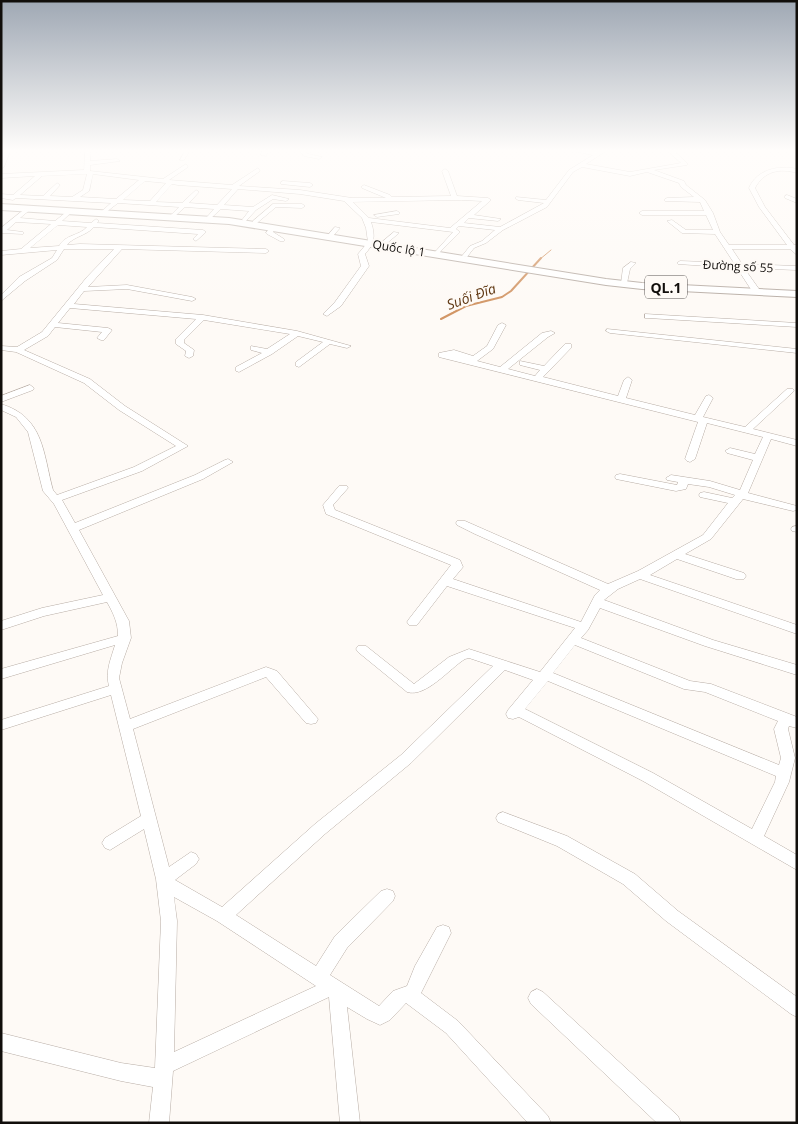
<svg xmlns="http://www.w3.org/2000/svg" width="798" height="1124" viewBox="0 0 798 1124" font-family="'Open Sans',sans-serif">
<style>
.lines{fill:none;stroke-linecap:round;stroke-linejoin:round}
.stream-far1{stroke:#d29666;stroke-width:1}
.stream{stroke:#d29666;stroke-width:2}
.minor-casing{stroke:#b8ada5;stroke-width:1}
.highway-casing{stroke:#b8ada5;stroke-width:2}
.minor{fill:#fff;fill-rule:evenodd}
.highway{fill:#fff;fill-rule:evenodd}
.labels{text-anchor:middle;dominant-baseline:central;stroke-width:5;stroke-linejoin:round;paint-order:stroke}
.far-street-label{font-size:12px;fill:#110e0b;stroke:#fefaf6}
.shield{fill:#fefaf6;stroke:#585552;stroke-width:1}
.shield-label{font-size:14px;font-weight:bold;fill:#110e0b}
.far-water-label{font-size:14px;font-style:italic;fill:#5f3712;stroke:#fefaf6}
</style>
<rect width="100%" height="100%" fill="#fefaf6"/>
<g class="lines">
<path class="stream-far1" d="M539,260L551,250"/>
<path class="stream" d="M441,319L466,306L502,297L511,291L541,258"/>
<defs>
<path id="minor" d="M6,149H11L4,167L1,169V160Z
M85,149H91L90,161L117,159L120,161L90,165V171L163,179L186,164L188,167L169,180L232,185L258,168L260,171L239,186L300,190L352,198H386L362,188L361,187L364,185L390,195L392,197L451,196L442,171L445,169L448,171L457,196L488,198L491,200L474,215L501,219L498,221L469,218L464,223L500,227L544,203L518,200L515,198L516,197L546,200L569,170L593,155L564,149L598,152L602,149H609L586,164L630,172L681,163L670,153L671,149H677L676,153L687,163V165L654,170L684,181L686,185L705,200L713,213L720,232L729,245H787L759,207L749,188C757,169 779,165 797,169V173C780,168 764,171 755,188L765,207L794,245H797V255L790,249H732L742,264L797,266V270L744,268L759,289L755,291H752L737,268L678,264L677,263L680,261L734,263L715,234L682,233L667,221L672,220L686,230H713L706,215H642L639,213L642,211H704L700,202L665,201V199L667,198L694,197L681,187L679,183L647,172L630,176L582,167L573,172L547,207L503,230L486,243L474,248L467,257L462,256L470,246L482,241L495,230L459,226L456,229L460,232L438,254L435,252L453,232L371,222C376,237 374,244 365,254L369,266L341,306L327,316L323,314L335,302L361,266L358,254L368,242L366,228L362,218L344,201L300,194L238,189L224,205L253,207L272,195L289,199L286,201L273,199L256,210L245,222L242,220L249,211L221,209L210,219L207,217L214,209L185,207L174,217L171,215L179,207L118,203L105,213L102,211L111,203L16,198L13,200L1,198V194L13,195L35,176L1,178V174L84,170ZM87,174L83,190L72,197L50,196L60,185L57,183L43,196L20,195L42,176ZM93,174L139,180L116,199L80,197L89,191ZM145,181L166,183L150,201L123,200ZM172,184L178,185L232,189L217,205L189,203L199,192L196,190L182,203L156,202ZM462,200L482,201L450,228L369,218L353,202Z
M186,149H191L184,160H180Z
M263,149H269L266,156L261,155Z
M298,149H304L308,154L322,157L319,159L304,156Z
M283,181L310,183L313,185L310,187L281,184V182Z
M787,195L797,199V203L785,198V196Z
M273,204H302L305,206L302,208L276,207L257,223H253V221Z
M26,208L31,209L20,218L55,221L70,209L73,211L62,221L91,223L96,219L99,221L97,223L203,230L206,232L196,241L193,239L198,234L94,227C86,236 74,236 67,245L80,244L266,249L269,251L266,253L122,249L88,287L127,285L192,297L196,299L192,301L127,289L84,291L74,304L203,315L297,331L351,346L347,348L330,344L299,367L296,366V362L323,342L298,336L272,354L239,372L236,371V367L262,353L251,350V346L267,349L290,334L204,320L184,340V343L194,350L193,356L189,358L185,356L186,351L176,344V339L196,319L70,308L58,323L108,328L112,330L104,340H101L97,338L102,332L55,327L48,336L24,350L90,379L125,406L188,446L142,471L62,500L75,523L195,475L225,460L228,459L233,462L203,479L79,530L129,621L131,638L122,663L119,678L130,719L266,667L277,671L318,719L316,723L311,724L306,723L266,677L133,729L169,867L191,852L196,854L199,859L196,864L175,880L222,907L315,824L401,755L493,666L469,658L465,659C450,668 426,698 407,692L358,652L356,649L358,646H366L414,684L449,657L469,649L540,672L575,628L447,586L417,625H409L407,622L409,619L451,565L326,514L323,505L339,486H347L348,488L333,505L335,510L460,560L463,567L453,579L581,622L595,595L600,590L475,534L457,525L456,523L457,521H465L608,584L638,571L703,535L728,503L700,497L699,495L700,493L704,492L732,498L735,495L709,487L688,484L686,489L676,491L616,479L615,477L616,475L620,474L677,485L678,482L667,480L666,478L671,475L710,481L740,490L753,460L727,453L725,451L730,448L755,454L763,437L707,423L695,459L690,462L687,461L685,459L698,422L439,357V353L454,350L473,356L487,346L498,325L502,323L506,325L493,349L477,361L500,367L542,333L551,331L555,333L548,337L508,369L535,376L540,370L520,365V361L544,366L565,344H571V348L543,377L618,396L624,380L628,377L632,380L626,398L695,415L706,396L709,395L713,398L703,417L745,427L787,389H793L794,391L753,429L797,440V446L771,439L748,493L797,506V510L793,511L743,499L711,539L685,554L744,573L746,576L744,579H736L677,559L650,575L797,625V634L640,579L618,589L604,600L713,640L797,665V675L705,646L600,608L588,630L581,638L690,681L711,684L797,717V728L789,726L788,729L795,758L789,782L764,836L797,855V870L643,781L519,717L513,719L508,718L506,714L508,710L533,680L505,670L411,763L325,834L236,915L316,966L335,936L381,891L387,889L393,891L395,896L393,901L347,948L330,975L379,1006L393,991L407,986L415,966L437,927L443,925L449,927L451,933L421,993L458,1021L548,1116L551,1123H528L446,1033L406,1003L390,1020L380,1025L367,1019L347,1007L360,1123H340L329,997L173,1071L169,1123H149L153,1087L121,1081L1,1051V1033L121,1063L155,1068L161,921L156,879L144,829L110,850L105,848L102,843L105,838L141,816L111,695L1,730V720L109,686C105,671 111,659 115,645L1,679V669L118,636C118,622 113,613 107,602L44,616L1,630V621L42,608L103,595L54,504L43,491L28,432L16,417L1,410V404C44,417 43,453 53,490L57,495L134,467L176,446L119,410L84,383L16,352L1,350V346L17,347L42,332L87,277L114,249H64L57,260L25,281L1,301V295L19,277L52,258L57,250L1,255V251L21,249L51,224L16,222L7,230L23,232V234L1,233V228ZM58,225L87,227C79,236 66,234 59,246L30,248ZM575,645L684,689L705,692L778,721L774,729L781,758L779,765L553,673ZM548,681L776,776L775,782L752,829L653,773L525,709ZM174,897L217,921L316,986L174,1052L177,921Z
M397,211L400,213L399,214L377,217L374,215Z
M271,226H275L273,232L284,239V241H280L267,234L266,233Z
M335,227L340,228L333,236H329L328,235Z
M394,232L399,233L386,244H382V242Z
M631,262L636,263L630,269L627,283H621L623,268Z
M645,314L797,323V327L648,318H645Z
M607,329L797,349V353L610,333L606,331Z
M30,385L34,388L33,390L1,402V396Z
M796,526L797,532L792,531L791,529L792,527Z
M503,812L567,836L635,874L678,911L797,997V1017L791,1014L666,921L623,884L557,846L498,822L496,818L498,814Z
M537,989L543,992L678,1116L681,1123H657L531,1004L528,998L531,992Z"/>
<path id="highway" d="M1,204L229,218L606,279L642,283L797,291V297L642,289L606,285L229,224L1,210Z"/>
</defs>
<use href="#minor" class="minor-casing"/>
<use href="#highway" class="highway-casing"/>
<use href="#minor" class="minor"/>
<use href="#highway" class="highway"/>
</g>
<linearGradient id="sky" x2="0" y2="1"><stop stop-color="#9fa8b4"/><stop offset="0.49" stop-color="#fffdfb"/><stop offset="1" stop-color="#fffdfb" stop-opacity="0"/></linearGradient>
<rect width="798" height="307" fill="url(#sky)"/>
<g class="labels">
<g class="far-street-label">
<text transform="translate(399 248) rotate(9)">Quốc lộ 1</text>
<text transform="translate(738 266) rotate(3)">Đường số 55</text>
</g>
<rect class="shield" x="645" y="275.5" width="42" height="23" rx="4"/>
<g class="shield-label">
<text x="666" y="287">QL.1</text>
</g>
<g class="far-water-label">
<text transform="translate(471 296) rotate(-20)">Suối Đĩa</text>
</g>
</g>
<rect width="798" height="1124" fill="none" stroke="#110e0b" stroke-width="5"/>
</svg>
